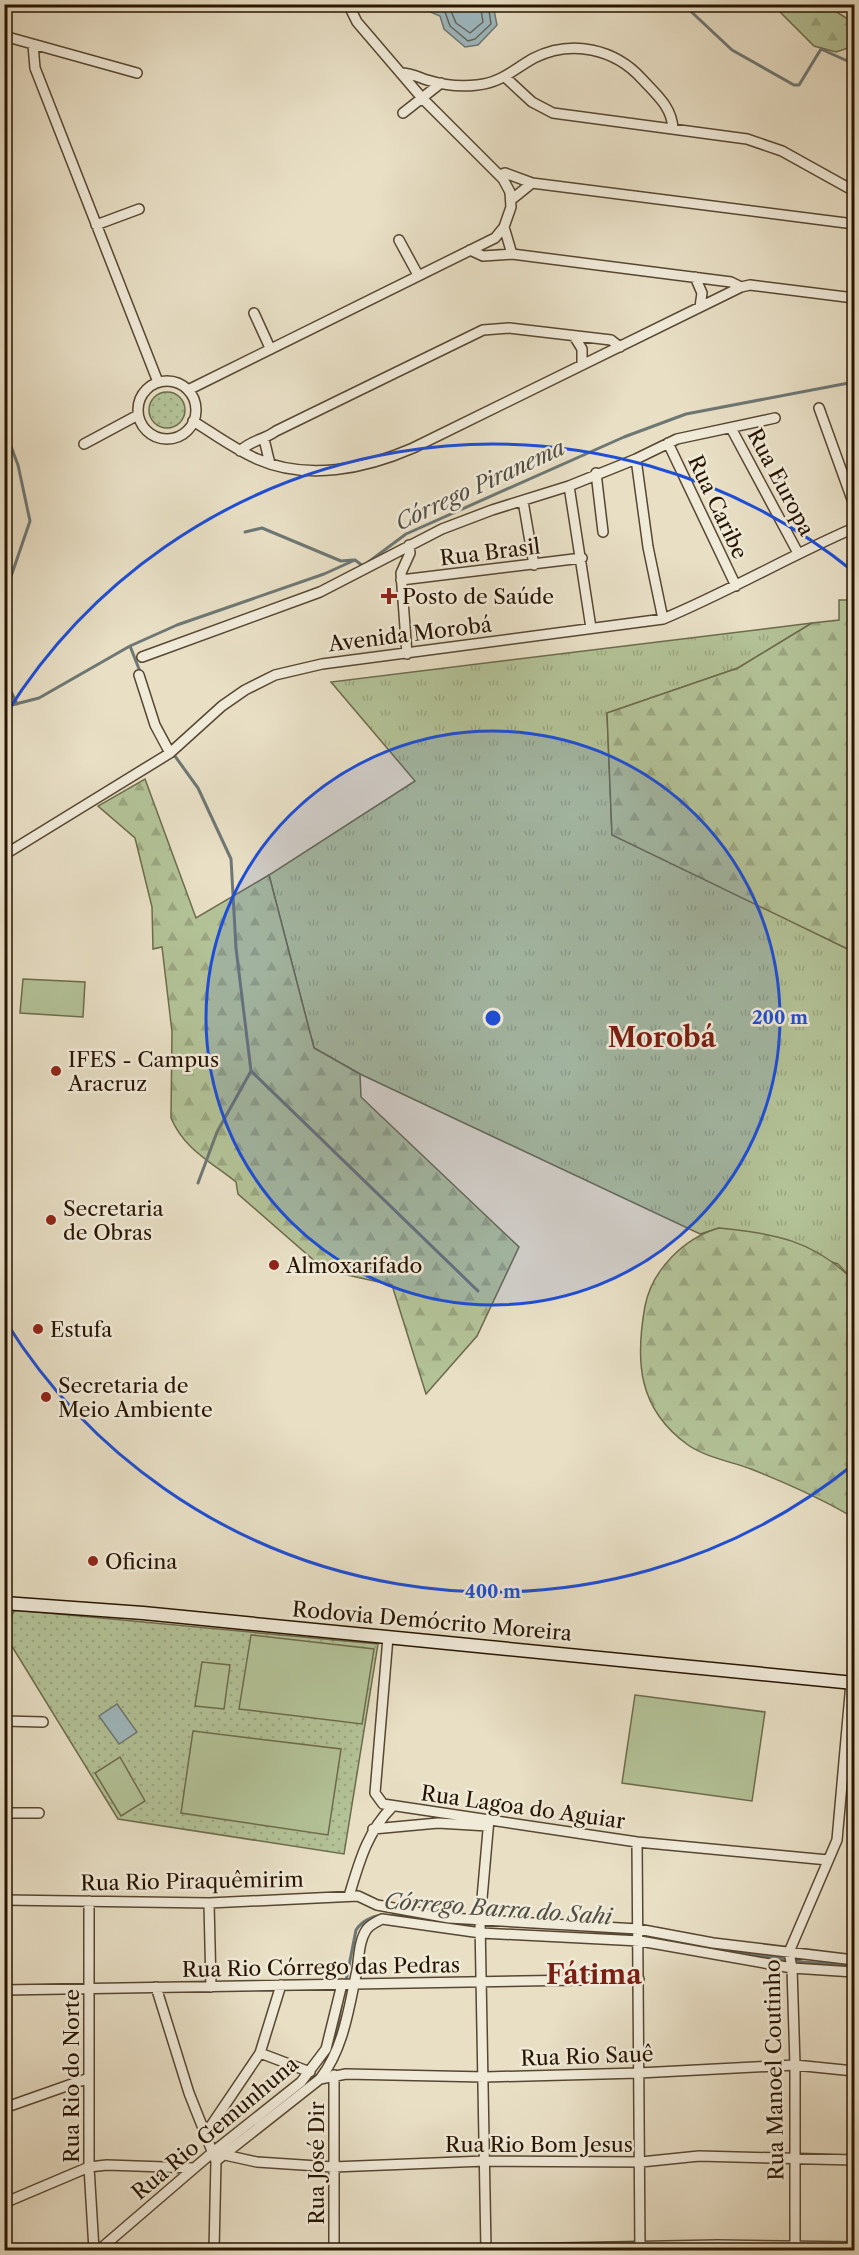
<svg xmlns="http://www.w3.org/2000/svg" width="859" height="2255" viewBox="0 0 859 2255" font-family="'Libre Caslon Text',serif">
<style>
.grass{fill:url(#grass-tufts);stroke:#6d6b4c;stroke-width:1.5}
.forest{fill:url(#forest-firs);stroke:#6d6b4c;stroke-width:1.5}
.park{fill:url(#park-dots);stroke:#6d6b4c;stroke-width:1.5}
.pitch{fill:#b3c297;stroke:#6d6b4c;stroke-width:1.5}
.water{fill:#9eb9c0;stroke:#6e7773;stroke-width:1.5}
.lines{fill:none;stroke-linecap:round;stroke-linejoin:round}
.shore{stroke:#626660;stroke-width:1.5}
.stream{stroke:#6e7773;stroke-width:3}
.street-casing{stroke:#574731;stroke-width:12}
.secondary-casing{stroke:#271400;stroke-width:15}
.street{stroke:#f0ead9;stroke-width:9}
.secondary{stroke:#f0ead9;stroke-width:12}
.ring{fill:none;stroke:#1d4ed8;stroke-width:3}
.poi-dot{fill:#8f2418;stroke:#f0ead9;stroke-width:2}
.labels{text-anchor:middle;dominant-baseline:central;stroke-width:5;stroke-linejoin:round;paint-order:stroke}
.street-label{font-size:21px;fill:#271400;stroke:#f0ead9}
.poi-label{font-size:21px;fill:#271400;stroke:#f0ead9;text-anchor:start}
.water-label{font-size:22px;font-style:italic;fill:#514e43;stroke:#f0ead9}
.district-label{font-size:27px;font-weight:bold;fill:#7a1f14;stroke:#f0ead9}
.centre{fill:#1d4ed8;stroke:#f0ead9;stroke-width:3}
.ring-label{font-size:18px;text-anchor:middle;font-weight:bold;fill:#1d4ed8;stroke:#f0ead9;stroke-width:5;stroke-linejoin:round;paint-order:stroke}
</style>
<defs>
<pattern id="grass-tufts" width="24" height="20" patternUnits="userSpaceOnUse" patternTransform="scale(1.5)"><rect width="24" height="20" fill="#b3c297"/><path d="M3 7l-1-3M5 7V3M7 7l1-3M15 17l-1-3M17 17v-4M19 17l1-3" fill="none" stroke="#9aa680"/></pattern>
<pattern id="forest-firs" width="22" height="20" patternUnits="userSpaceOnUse" patternTransform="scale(1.5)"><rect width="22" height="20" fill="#b3c297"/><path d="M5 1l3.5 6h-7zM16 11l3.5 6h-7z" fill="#9aa680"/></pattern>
<pattern id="park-dots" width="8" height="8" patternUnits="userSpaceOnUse" patternTransform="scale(1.5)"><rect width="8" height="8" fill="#b3c297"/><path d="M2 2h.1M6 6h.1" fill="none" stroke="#9aa680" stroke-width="1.8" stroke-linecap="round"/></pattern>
</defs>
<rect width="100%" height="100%" fill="#e8dfc5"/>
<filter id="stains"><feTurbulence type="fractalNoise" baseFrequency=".00333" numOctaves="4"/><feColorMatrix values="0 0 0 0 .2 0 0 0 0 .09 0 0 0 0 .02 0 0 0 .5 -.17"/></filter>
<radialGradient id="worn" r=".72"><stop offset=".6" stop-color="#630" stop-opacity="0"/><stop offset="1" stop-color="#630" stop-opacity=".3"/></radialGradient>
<path class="grass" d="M812,623L738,668L607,713L612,834L854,952V1281L838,1264L719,1228L700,1234L360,1074L314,1048L269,875L415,781L331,682Z"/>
<path class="forest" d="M773,5H826L854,23V46L836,52L814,46Z
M839,600H854V952L612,835L607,713L738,668L812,623L839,620Z
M145,779L196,918L269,875L314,1048L360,1074L361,1097L519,1247L477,1336L426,1394L392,1285L325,1270L238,1194L236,1182C211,1162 184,1149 171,1118L172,1032L162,947L153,949L152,907L135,838L98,806Z
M719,1228C775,1234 814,1240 854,1281V1518C823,1499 786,1483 751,1469C732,1462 705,1457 688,1445C638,1409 635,1362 645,1306C652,1270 684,1238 719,1228Z"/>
<path class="park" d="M149 410a18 18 0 1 1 36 0a18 18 0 1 1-36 0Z
M15,1610L378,1644L344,1854L118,1819L5,1635V1625Z"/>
<path class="pitch" d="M23,979L85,982L83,1017L20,1013Z
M251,1635L374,1649L362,1724L239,1709Z
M202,1662L230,1665L224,1709L195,1706Z
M635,1695L765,1712L752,1801L622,1783Z
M193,1731L341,1749L328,1835L181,1813Z
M120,1757L145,1801L121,1816L95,1773Z"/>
<path class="water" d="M414,5H493L497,25L478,45L465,47L444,29L440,16Z
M117,1704L137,1732L119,1744L99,1716Z"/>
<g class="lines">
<path class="shore" d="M433,4L445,12L450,26L468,41L475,39L491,24L488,4
M448,4L456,23L470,33L483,22L480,4"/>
<path class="stream" d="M683,4L732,50L794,85H799L821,49L854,64
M4,355L7,369L4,381
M4,428L18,465L30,521L4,597
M245,532L262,528L341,561L353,560
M355,560L363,566L406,534L624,437L686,414L854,382
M130,646L141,674
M4,677L17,704
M4,707L39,698L130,646L177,625L324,574L355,560
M172,752L198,788L231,859L236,948L251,1071L478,1291
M198,1183L217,1132L251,1071
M596,1931L803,1962L854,1966
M346,1981L356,1930C361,1922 372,1916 381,1915L424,1918
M329,2050L335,2041L342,2002"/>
<defs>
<path id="street" d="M4,36L137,73
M33,45L35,68L158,382
M401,73C411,73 418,77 427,80C443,85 461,87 477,85C501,83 514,69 534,58C572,39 615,49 642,79C656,94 672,107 673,129
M505,77L532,102L553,113L747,139L782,151L854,191
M403,113L441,83
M499,175L505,173L532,183L854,224
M511,200L532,183
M96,225L139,209
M504,227L512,254
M399,240L418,275
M470,250L483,256L512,254L731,282L741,287
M695,277L702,293L700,307
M254,313L270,348
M574,336L582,349V365
M138 410a29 29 0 1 1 58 0a29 29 0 1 1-58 0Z
M188,390L495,238L504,227L511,207L510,192L503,179L422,98L357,22L348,4
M819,408L854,505
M193,421C214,434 234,449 257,459C307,481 365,469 413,448L741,287L750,285L854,298
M731,428L798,553
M264,439L270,464
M668,443L736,586
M84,444L138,415
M240,451C251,440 264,440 276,431L483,330L509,328L611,340L620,347
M636,459L648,547L663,619
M596,473L603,532
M569,486L591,628
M523,501L534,565
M401,580L582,558
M407,654L401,573L410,553L409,545
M142,657L320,592L442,529L492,510L569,486L636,459L677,439L775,418
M139,675L155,725L170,753
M4,855L170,753L222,706L245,690L275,675L322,664L663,619C728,592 789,556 854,528
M388,1637L375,1793L383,1804L637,1842L828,1860
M4,1721L43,1722
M4,1813H39
M373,1829L438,1823L488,1826
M637,1842L640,2250
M349,1896C359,1863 367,1832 392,1807
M4,1900L209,1903L358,1896L377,1905L449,1918L638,1929L713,1943L854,1960
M89,1901V2167L94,2250
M209,1903L211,1987
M156,1987L189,2093L216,2161L214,2250
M4,1990L639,1979
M260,2053L310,2072
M320,2079L346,2074L485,2077L639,2073L795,2065L854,2071
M4,2108L89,2078
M206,2133L260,2053L281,1985
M225,2155L257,2162L333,2167L485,2161L641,2162L699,2156L854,2160
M216,2161L320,2079C344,2048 349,2007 357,1970C359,1957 359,1940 367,1929C371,1924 376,1922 382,1919L481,1933L640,1941L792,1968L854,1972
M4,2203L89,2167L107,2165L194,2168
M4,2243L7,2250
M99,2250L213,2152L301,2082L326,2049L342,1984
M334,2250V2075
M459,2250L718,2245L854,2247
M486,2250L480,1921L489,1819
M795,2250V2065L792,1968L789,1952L837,1840L851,1683"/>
<path id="secondary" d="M4,1603L143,1613L854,1683"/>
</defs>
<use href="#street" class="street-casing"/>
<use href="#secondary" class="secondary-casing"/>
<use href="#street" class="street"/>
<use href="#secondary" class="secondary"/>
</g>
<circle cx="493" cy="1018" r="287" fill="#1d4ed8" fill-opacity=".12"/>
<g class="ring">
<circle cx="493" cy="1018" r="287"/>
<path d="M854 1464A574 574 0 0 1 6 1322M6 714A574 574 0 0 1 854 572"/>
</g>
<g class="poi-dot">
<path d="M386 587h6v6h6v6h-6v6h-6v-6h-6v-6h6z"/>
<circle cx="56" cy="1071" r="6"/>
<circle cx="51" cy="1220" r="6"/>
<circle cx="274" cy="1265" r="6"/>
<circle cx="38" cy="1329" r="6"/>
<circle cx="46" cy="1397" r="6"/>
<circle cx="93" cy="1561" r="6"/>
</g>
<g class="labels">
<g class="street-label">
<text transform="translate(781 482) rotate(62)">Rua Europa</text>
<text transform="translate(718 507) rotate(65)">Rua Caribe</text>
<text transform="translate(490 552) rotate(-7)">Rua Brasil</text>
<text transform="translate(410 634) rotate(-7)">Avenida Morobá</text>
<text transform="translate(432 1621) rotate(5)">Rodovia Demócrito Moreira</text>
<text transform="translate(523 1807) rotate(8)">Rua Lagoa do Aguiar</text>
<text transform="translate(192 1881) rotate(-1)">Rua Rio Piraquêmirim</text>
<text transform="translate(321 1967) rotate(-1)">Rua Rio Córrego das Pedras</text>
<text transform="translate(587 2056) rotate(-2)">Rua Rio Sauê</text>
<text transform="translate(774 2070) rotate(-91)">Rua Manoel Coutinho</text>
<text transform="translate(71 2076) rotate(-90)">Rua Rio do Norte</text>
<text transform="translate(215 2128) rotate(-40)">Rua Rio Gemunhuna</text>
<text x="539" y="2144">Rua Rio Bom Jesus</text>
<text transform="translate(316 2163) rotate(-90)">Rua José Dir</text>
</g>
<g class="poi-label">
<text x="402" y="596">Posto de Saúde</text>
<text x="68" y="1059">IFES - Campus<tspan x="68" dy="24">Aracruz</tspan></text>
<text x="63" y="1208">Secretaria<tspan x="63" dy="24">de Obras</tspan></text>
<text x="286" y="1265">Almoxarifado</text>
<text x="50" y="1329">Estufa</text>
<text x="58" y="1385">Secretaria de<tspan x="58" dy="24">Meio Ambiente</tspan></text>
<text x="105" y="1561">Oficina</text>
</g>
<g class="water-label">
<text transform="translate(480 485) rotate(-25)">Córrego Piranema</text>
<text transform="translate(498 1909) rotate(4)">Córrego Barra do Sahi</text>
</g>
<g class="district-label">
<text x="662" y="1037">Morobá</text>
<text x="594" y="1974">Fátima</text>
</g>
</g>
<circle cx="493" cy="1018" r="9" class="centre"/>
<g class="ring-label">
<text x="780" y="1024">200 m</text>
<text x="493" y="1598">400 m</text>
</g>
<rect width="859" height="2255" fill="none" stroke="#e8dfc5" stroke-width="24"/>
<rect x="6" y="6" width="847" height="2243" fill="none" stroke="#271400" stroke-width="3"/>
<rect x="12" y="12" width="835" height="2231" fill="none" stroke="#271400" stroke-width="1.5"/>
<rect width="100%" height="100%" filter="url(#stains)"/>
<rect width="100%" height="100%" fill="url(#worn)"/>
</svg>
